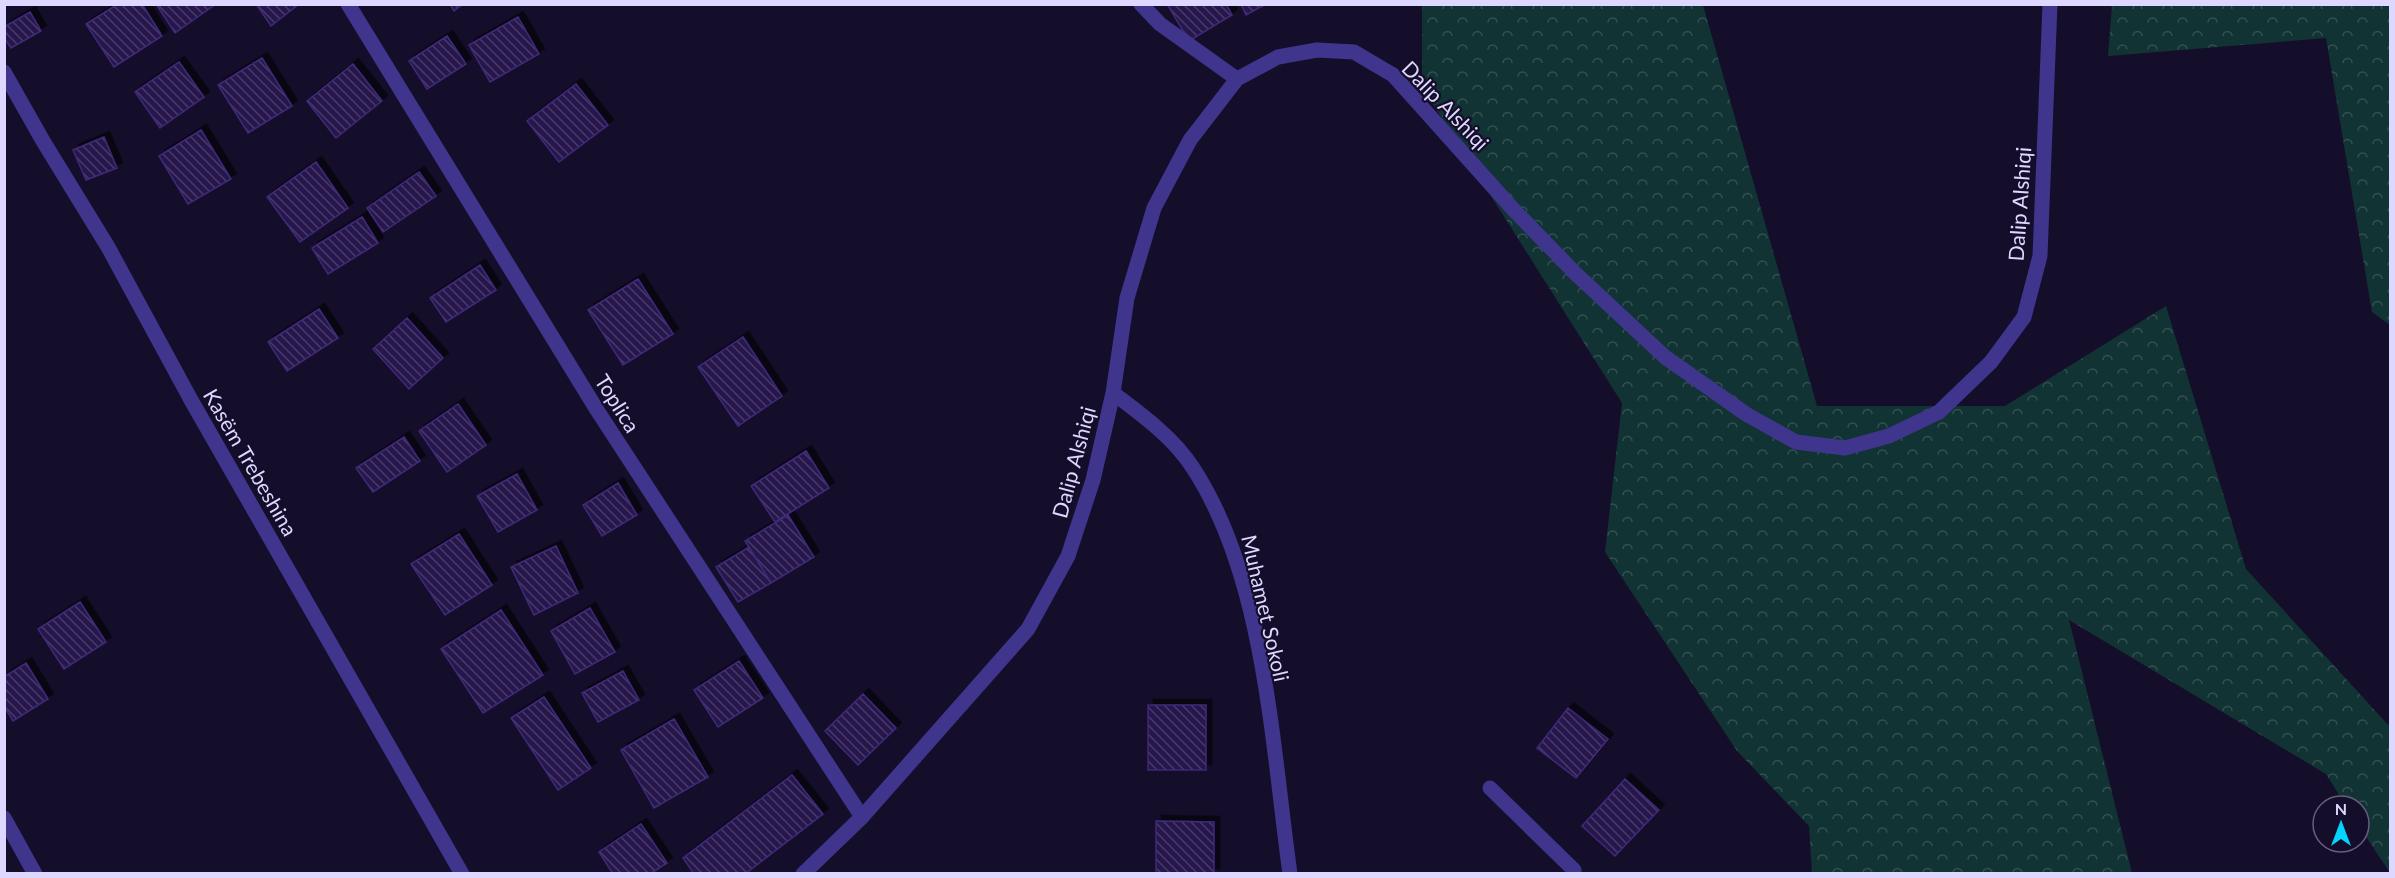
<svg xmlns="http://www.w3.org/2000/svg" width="2395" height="878" viewBox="0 0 2395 878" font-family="Lato,sans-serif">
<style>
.forest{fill:url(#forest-crowns)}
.building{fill:url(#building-back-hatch);stroke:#3f297a;stroke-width:1.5;filter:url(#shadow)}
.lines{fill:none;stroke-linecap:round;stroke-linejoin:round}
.service{stroke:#3f358c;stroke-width:15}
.minor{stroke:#3f358c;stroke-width:15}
.tertiary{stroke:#3f358c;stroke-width:15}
.labels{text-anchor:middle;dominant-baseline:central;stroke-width:4.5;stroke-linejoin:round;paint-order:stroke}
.street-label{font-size:21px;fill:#ded7ff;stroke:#150e2a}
</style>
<defs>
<pattern id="forest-crowns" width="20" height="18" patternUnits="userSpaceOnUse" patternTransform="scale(1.5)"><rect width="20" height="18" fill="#113334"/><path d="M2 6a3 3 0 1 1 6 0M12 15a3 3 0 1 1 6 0" fill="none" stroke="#335052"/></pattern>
<pattern id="building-back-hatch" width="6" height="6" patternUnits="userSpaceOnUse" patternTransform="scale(1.5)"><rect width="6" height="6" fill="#27194c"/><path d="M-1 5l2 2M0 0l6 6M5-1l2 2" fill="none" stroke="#463a67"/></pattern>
<filter id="shadow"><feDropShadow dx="5.5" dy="-5.5" stdDeviation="0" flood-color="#0009"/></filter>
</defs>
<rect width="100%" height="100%" fill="#150e2a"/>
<path class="forest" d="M1422,5H1703L1817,406H2005L2166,306L2246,569L2390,727V873L2359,826V806H2346L2326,774L2069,620L2132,873H1812L1809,826L1737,751L1605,552L1622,403L1422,87Z
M2112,5H2390V325L2372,312L2326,38L2108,56Z"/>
<path class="building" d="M118,4H142L162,36L114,67L86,24Z
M156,4H216L175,33Z
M256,4H299L271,26Z
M450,4H463L454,11Z
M1167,4H1226L1232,15L1189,41Z
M1241,4H1266L1246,15Z
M30,12L41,31L11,48L4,38V27Z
M518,17L539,54L490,82L469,45Z
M447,36L466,64L427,89L409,61Z
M262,58L292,106L248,133L218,85Z
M179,62L204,97L160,128L135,92Z
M353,64L382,101L336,138L307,101Z
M576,84L608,125L559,162L527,121Z
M201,130L231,179L188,204L159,156Z
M104,137L117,168L86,180L73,150Z
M316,162L348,208L300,242L267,197Z
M419,172L436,196L383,232L367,208Z
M362,217L378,243L328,274L312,248Z
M480,265L496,290L446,322L430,298Z
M638,279L673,334L623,365L588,310Z
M319,309L338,338L287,371L268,342Z
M407,318L443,358L409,389L373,349Z
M743,337L782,396L738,426L698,367Z
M458,404L486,445L447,472L419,431Z
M404,437L420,461L373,492L356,468Z
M806,451L829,488L775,522L751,486Z
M517,474L537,510L498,532L477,496Z
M618,483L637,515L602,536L583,505Z
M788,515L814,557L771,583L745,541Z
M459,534L492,585L445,615L411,564Z
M556,546L578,593L534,615L511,567Z
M749,547L771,583L738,602L716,567Z
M80,602L106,642L64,669L38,629Z
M590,608L615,652L575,674L551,631Z
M501,610L543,675L483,713L441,649Z
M739,661L763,698L718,727L694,690Z
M26,663L48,699L13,721L4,706V677Z
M623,671L639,700L598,722L582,693Z
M863,694L896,728L858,765L825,731Z
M544,697L591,768L558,790L511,718Z
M1148,705H1206V770H1148Z
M1568,708L1608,739L1576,778L1537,748Z
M674,719L708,777L654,808L621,750Z
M792,775L823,814L745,874H694L683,858Z
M1625,779L1659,810L1615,856L1582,826Z
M1156,821L1214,822V874H1156Z
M641,824L667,863L650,874H613L599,852Z"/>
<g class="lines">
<path class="service" d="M1490,788L1574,870L1573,874"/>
<path class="minor" d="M348,4L597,410L862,817
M1141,4L1160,24L1237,79
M4,72L43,141L108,247L191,400L462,874
M4,818L35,874"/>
<path class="tertiary" d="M1113,393C1141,414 1174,438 1193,468C1265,578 1272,745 1290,874
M803,874L862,817L1028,629L1068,556L1093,480L1113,393L1127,298L1154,208L1190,140L1237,79L1278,57L1317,50L1354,52L1393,75L1513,209L1576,274L1665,357L1746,414L1796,442L1845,448L1889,436L1939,412L1991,362L2024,317L2040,256L2050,4"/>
</g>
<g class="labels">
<g class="street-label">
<text transform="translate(1446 105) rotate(46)">Dalip Alshiqi</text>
<text transform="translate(2019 204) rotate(-86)">Dalip Alshiqi</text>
<text transform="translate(618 403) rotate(58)">Toplica</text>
<text transform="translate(251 462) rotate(60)">Kasëm Trebeshina</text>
<text transform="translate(1073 462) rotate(-75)">Dalip Alshiqi</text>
<text transform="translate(1266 608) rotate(77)">Muhamet Sokoli</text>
</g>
</g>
<rect width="2395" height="878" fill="none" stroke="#ded7ff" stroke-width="12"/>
<g transform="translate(2341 824)"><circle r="28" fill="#150e2a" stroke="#655e7f" stroke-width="1.5"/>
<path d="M0-4.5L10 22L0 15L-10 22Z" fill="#03d4ff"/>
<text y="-9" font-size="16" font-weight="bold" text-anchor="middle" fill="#ded7ff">N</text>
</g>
</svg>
